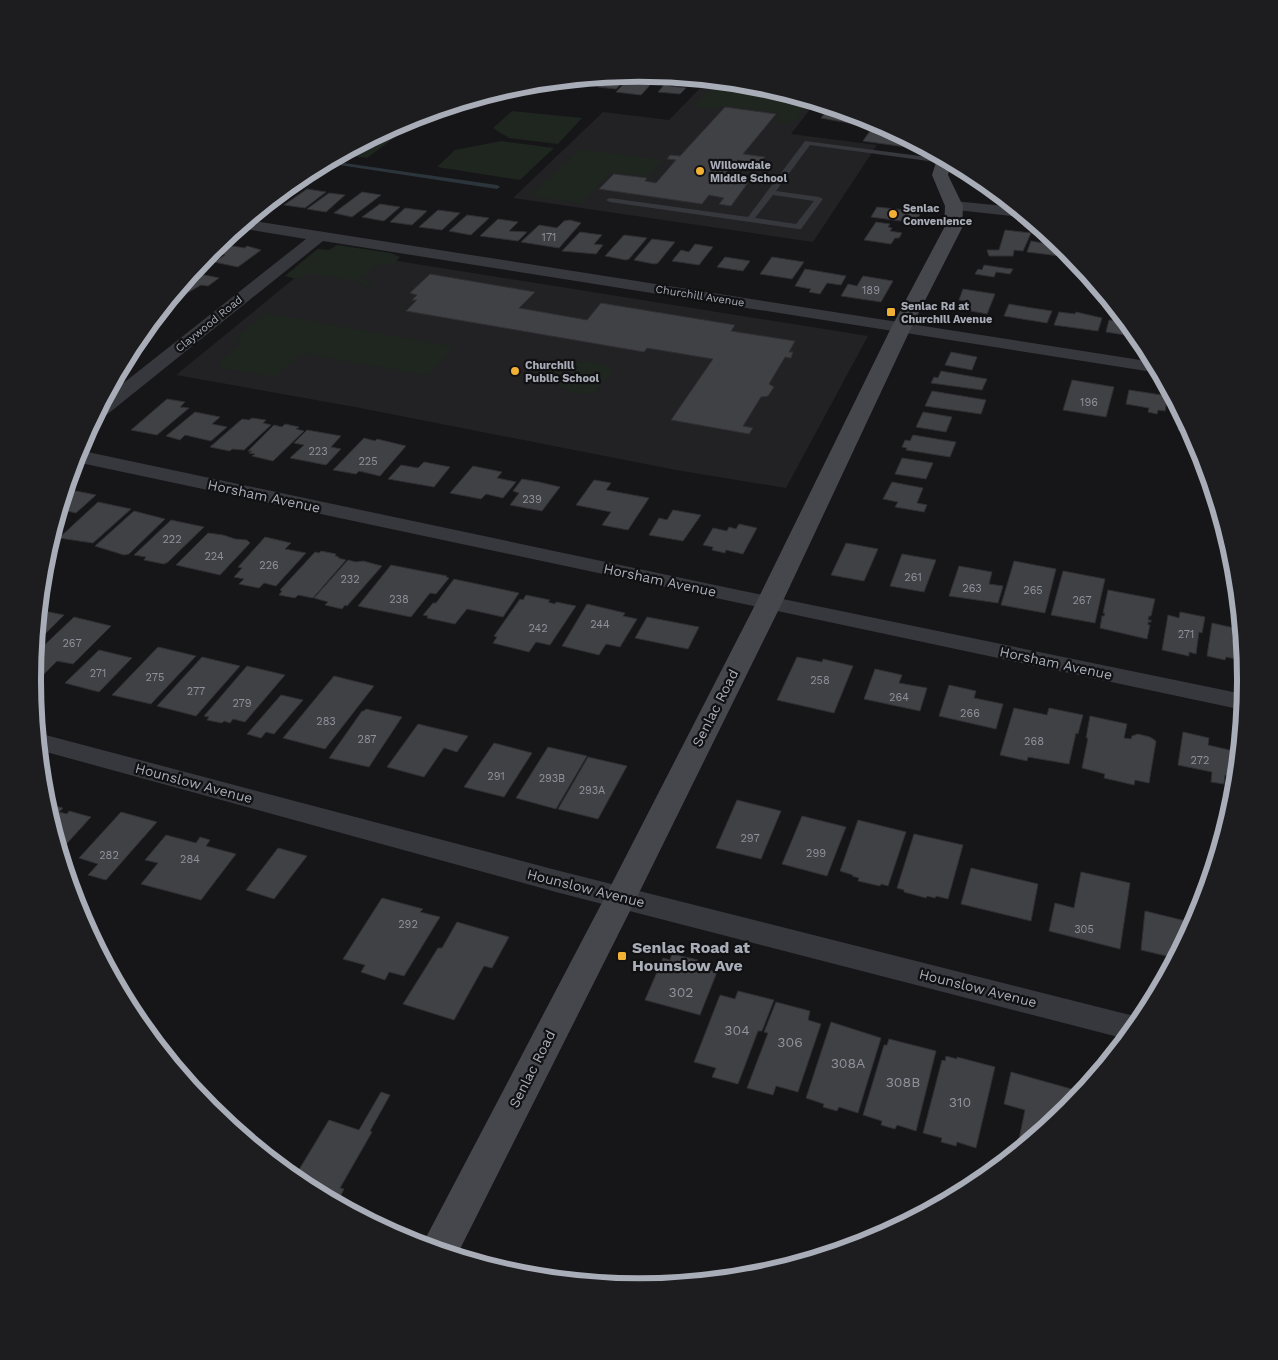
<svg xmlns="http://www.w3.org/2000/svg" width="1278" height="1360" viewBox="0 0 1278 1360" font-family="'Work Sans',sans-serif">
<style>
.built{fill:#222225}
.green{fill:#1e261f}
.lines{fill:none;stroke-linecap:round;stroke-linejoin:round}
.stream{fill:#2c353c;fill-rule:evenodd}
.building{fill:#404145;stroke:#303034}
.lane{fill:#37383d;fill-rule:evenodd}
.street{fill:#37383d;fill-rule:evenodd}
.secondary{fill:#45474d;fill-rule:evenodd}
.poi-dot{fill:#f2b134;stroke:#111113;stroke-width:2}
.labels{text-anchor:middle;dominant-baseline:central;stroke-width:4.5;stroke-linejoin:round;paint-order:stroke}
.far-poi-label{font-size:11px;font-weight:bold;fill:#a8adb8;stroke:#111113;text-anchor:start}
.number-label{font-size:11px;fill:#8e929b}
.far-street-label{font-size:11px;fill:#a8adb8;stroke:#111113}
.street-label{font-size:14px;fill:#a8adb8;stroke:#111113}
.near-number-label{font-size:14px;fill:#8e929b}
.near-poi-label{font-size:16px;font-weight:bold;fill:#a8adb8;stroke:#111113;text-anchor:start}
.rim{fill:none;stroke:#a8adb8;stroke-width:6}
</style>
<rect width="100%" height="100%" fill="#161618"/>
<path class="built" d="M707,81L769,89L815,103L791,134L877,145L813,242L513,198L603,112L669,120Z
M329,250L868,336L786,488L676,470L355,407L176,375Z"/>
<path class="green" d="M711,87L793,96L809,101L796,121L791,120L789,123L773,121L779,116L778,113L720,106L717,109L694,106Z
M512,111L582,118L558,144L509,138L493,128Z
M426,114L367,158L342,154L407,120Z
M501,141L554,148L520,180L437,167L455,150Z
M580,149L663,160L647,177L611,172L581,203L530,196Z
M337,245L391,253L400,257L393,265L379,263L360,279L375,282L359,290L365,283L308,273L299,280L285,276L315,251L318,249L329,250Z
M266,313L455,347L427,376L302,353L275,377L221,368L218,364L242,342L233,340Z
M588,361L606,365L614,370L594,393L584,394L569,391L535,374L534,371L541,366L567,365Z"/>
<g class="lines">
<path class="stream" d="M330,161L497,185L500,187L497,189L326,163Z"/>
</g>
<path class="building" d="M610,76L624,77L623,78H627L616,89L598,87Z
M601,77L592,85L577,83L581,79Z
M628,79L653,82L641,95L616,92Z
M570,80L561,88H544L548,82Z
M664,85L686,88L680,94L658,92Z
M725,107L776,114L743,154L765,157L758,165L738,160L724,176L750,180L731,206L719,204L724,198L709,195L702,204L599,189L614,174L647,178L645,181L656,183L676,160L667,159L670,155L680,156Z
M830,107L848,113L845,117L853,118L849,123L821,118Z
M870,131L899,135L904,137L898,140L910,142L906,147L863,141Z
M286,189L298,190L284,200L274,198Z
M307,189L326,192L305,208L284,205Z
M362,192L381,195L352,217L334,213Z
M329,193L345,195L326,212L307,209Z
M380,204L400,207L384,221L362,217Z
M877,207L905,210L904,212L920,214L916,223L871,217Z
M405,208L427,211L412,225L390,222Z
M438,210L460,213L442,230L419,227Z
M467,215L489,218L471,235L449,231Z
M498,219L518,222L509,231L527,232L518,241L480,236Z
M570,220L581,223L559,248L521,242L539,225L557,228L564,221Z
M876,222L890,224L888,227L892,228L890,231L902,233L899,238H895L891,244L864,240Z
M1005,230L1031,233L1023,251L1014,250L1013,256H989L987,250H999Z
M580,232L602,235L594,244L603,245L596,254L562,251Z
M624,235L647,238L629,259L626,260L605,256Z
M1050,237L1068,251L1070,254L1069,257L1027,252L1031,241L1048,244Z
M652,239L675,242L658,263L654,264L634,260Z
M695,244L713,247L699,265L672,261L681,250L689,252Z
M226,245L245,248L247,246L261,250L238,267L214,262L225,255L216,253Z
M725,257L750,261L743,271L717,267Z
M772,257L804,262L792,279L760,274Z
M984,265L1004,268L1013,269L1010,274L996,272L994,277L975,274L978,269L982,270Z
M805,269L846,276L841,285L827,283L820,294L809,292L811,289L795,286Z
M200,274L219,278L208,286L201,285L189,292L178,290L191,275Z
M430,274L535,292L519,308L587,320L601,303L735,325L731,331L795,341L789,352H793L791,358L785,357L769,384L774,387L768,396L761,397L743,426L753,428L749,434L671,420L713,359L647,348L644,352L406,311L417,300H412L417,295L410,293Z
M863,276L893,281L881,302L841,296L848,284L857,286Z
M963,289L995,294L987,314L966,310L970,302L959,300Z
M175,294L184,295L170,306H165Z
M1009,304L1032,308L1052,311L1047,323L1004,316Z
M1059,312L1075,314L1076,312L1102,318L1098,331L1054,325Z
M1109,320L1126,322L1138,337L1106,332Z
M951,352L977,357L972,370L945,365Z
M941,371L969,376L987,379L982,390L931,383L934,377L938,378Z
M1072,380L1114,387L1106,417L1063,410Z
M1129,390L1168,396L1165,411L1158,410L1157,414L1148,412L1149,408L1126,404Z
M932,391L986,400L981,414L925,406Z
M167,399L185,402L180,407L189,408L157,435L131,430Z
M195,412L220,417L212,424L227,427L211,441L185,435L180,440L166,436Z
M923,412L952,417L946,432L916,427Z
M1181,413L1191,432L1178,430Z
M252,418L266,420L263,423L271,425L244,450L232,449L230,451L210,447L242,419L249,420Z
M285,424L299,427L296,429L304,431L273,461L252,456L255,454L249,453L252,451H248L274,425L282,427Z
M307,430L341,436L331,447L341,449L326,465L290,458L304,445L294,443Z
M913,435L943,440L956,442L950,457L906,450L907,448L902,447L905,440L910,441Z
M364,438L375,441L377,439L406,446L380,476L359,471L356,474L333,470Z
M902,458L933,463L926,479L895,474Z
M424,462L450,467L434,487L388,479L401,465L418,468Z
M473,466L502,472L497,478L516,482L503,498L486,494L481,499L450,493Z
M522,479L539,482L560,487L542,511L510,505L519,493L513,491Z
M594,480L611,483L606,490L649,498L628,530L602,525L611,512L576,505Z
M892,482L923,488L917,503L927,505L924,512L895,507L898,502L883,499Z
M66,489L96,495L76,513L67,511L58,517Z
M98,502L131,509L93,543L59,538Z
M673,510L701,515L683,541L649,535L659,518L667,520Z
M134,511L165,519L129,554L124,555L95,546Z
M171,520L204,527L168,562L164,564L144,560L146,557L134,555Z
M739,524L757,528L743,554L726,550L725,553L712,550L713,547L703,545L713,528L727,531L729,527L736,529Z
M208,533L223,535L235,539L247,540L250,543L220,575L176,565Z
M265,537L291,543L285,549L306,553L276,586L264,583L259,588L239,584L244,579L234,577L242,568L238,567Z
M846,543L878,549L864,581L831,575Z
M321,551L336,554L335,556L339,557L338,558L346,560L313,598L298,595L295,598L279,595L282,591L280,590L315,552L319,553Z
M902,554L936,560L924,592L890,586Z
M348,560L356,562L363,561L382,566L347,606L345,605L342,609L325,605L328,602L314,598Z
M1014,561L1056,569L1045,613L1001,605Z
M391,565L447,576L446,577L449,578L436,594L430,593L411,617L358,606Z
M959,566L992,572L989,584L1003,586L998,603L949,596Z
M1063,571L1105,579L1095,623L1051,615Z
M454,579L519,593L503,617L467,609L455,624L427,618L428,616L423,615L433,603H436Z
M1108,590L1155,599L1151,616H1149L1148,620H1151V622H1148V625H1150L1147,639L1100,628L1102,616H1104L1105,613H1103Z
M526,595L550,600L548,602L555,604L556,602L576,606L550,645L536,642L529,652L493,643L497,637L494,636L520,599L523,600Z
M587,604L625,613L623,616L637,619L620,647L606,644L599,655L562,646Z
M39,610L64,615L36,643Z
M1180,612L1205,617L1202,633L1199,632L1196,654L1189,652V656L1162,650L1168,615L1179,618Z
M74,617L111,626L73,664L57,661L41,677L33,675L35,654Z
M647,617L699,627L688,649L635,638Z
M1212,623L1234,628L1232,639L1242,641V660L1226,657L1225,660L1207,656Z
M158,647L196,656L151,704L112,695Z
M99,650L132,658L99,692L65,683Z
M202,657L240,666L196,716L157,706Z
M797,657L822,662L823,659L853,666L834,713L777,700Z
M247,666L285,675L245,722L233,719L230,723L224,721L222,723L207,720L209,717L204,716Z
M875,669L902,675L899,683L927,688L920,711L864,699Z
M334,676L374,686L325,749L283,738Z
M949,685L976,691L974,698L1003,704L996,729L939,716Z
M281,695L303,700L274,734L266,732L261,738L247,734Z
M1014,708L1047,715L1049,708L1083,715L1078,734L1076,733L1069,764L1028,757L1027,761L1000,755Z
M366,709L402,717L369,767L329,758L362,711H364Z
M1090,716L1127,724L1124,738L1131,739L1132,736L1138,734L1150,737L1156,741L1149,783L1135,780L1134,785L1104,778L1105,774L1082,768L1088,738H1086Z
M418,724L468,736L457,752L444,748L424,777L387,767Z
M1183,732L1209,738L1208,745L1238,752L1236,777L1225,775L1224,784L1211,782L1212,772L1178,765Z
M494,743L532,753L504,797L464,787Z
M548,747L587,756L556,809L516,798Z
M588,757L627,766L598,819L558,809Z
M737,800L781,811L761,859L716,848Z
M46,804L63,808L59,812L67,814L69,811L91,817L60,851Z
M121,812L157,822L106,880L88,875L98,864L79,858Z
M802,816L846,827L827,876L782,864Z
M858,820L906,832L888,886L881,884L880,886L858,881L859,878L852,876L853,875L840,871Z
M914,834L963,845L948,899L936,896L935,898L927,896L926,898L904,892V890L897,888Z
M166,835L196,843L200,837L210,840L206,846L236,854L201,900L141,884L158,863L145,860Z
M278,848L307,856L274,899L246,890Z
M971,868L1038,884L1031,921L961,904Z
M1081,872L1130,883L1120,949L1049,931L1055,903L1074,908Z
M382,898L423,909L420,912L440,917L404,976L389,972L385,980L361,972L365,965L343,959Z
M1145,911L1194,923L1175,958L1141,950Z
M457,922L509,937L492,968L484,966L454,1020L403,1004L438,948H442Z
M672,954L698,960L695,966L717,972L700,1015L645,1000L663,958L670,960Z
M738,991L774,1000L762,1031H758L738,1084L712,1077L716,1068L694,1062L720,995L735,999Z
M776,1002L810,1011L808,1020L821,1024L798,1092L776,1086L773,1095L747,1088L768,1033L764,1032Z
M831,1022L881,1038L858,1113L839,1107L837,1111L823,1107L824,1104L806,1098Z
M889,1039L936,1051L916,1131L897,1125L895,1129L881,1125L882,1121L863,1115L884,1045H887Z
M946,1056L957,1059V1057L995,1067L976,1148L957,1142L956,1146L941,1142L942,1138L923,1133L942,1060L945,1061Z
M1011,1072L1082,1092L1068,1109L1023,1145L1018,1144L1025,1110L1004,1104Z
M381,1092L390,1095L370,1131L372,1132L340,1188L344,1189L337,1203L302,1184L294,1178L329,1120L359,1130Z"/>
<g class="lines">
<path class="lane" d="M805,141L943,159L947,161L943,163L810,145L776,191L819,197L823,199L801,229H798L610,202L606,200L610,198L748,217ZM773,195L814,201L796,224L755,218Z"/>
<path class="street" d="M954,201L1014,207L1025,216L1020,217L948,209L946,206L948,203Z
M248,220L1153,362L1159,373L323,241L104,417L94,418L107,396L306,239L239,228Z
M78,450L729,588L1243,694V710L76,462H74Z
M38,733L556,870L1142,1018L1126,1039L556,892L39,750Z"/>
<path class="secondary" d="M938,156L951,163L948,175L963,206L962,228L911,328L782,603L637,897L457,1255L422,1245L605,897L756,603L891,328L944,228L945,206L932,175Z"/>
</g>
<g class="poi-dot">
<circle cx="700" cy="171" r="5"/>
<circle cx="893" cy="214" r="5"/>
<rect x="886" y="307" width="10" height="10" rx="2.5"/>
<circle cx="515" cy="371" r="5"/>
<rect x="617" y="951" width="10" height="10" rx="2.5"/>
</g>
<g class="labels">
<g class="far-poi-label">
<text x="710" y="165">Willowdale<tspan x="710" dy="13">Middle School</tspan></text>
<text x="903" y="208">Senlac<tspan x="903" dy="13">Convenience</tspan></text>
<text x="901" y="306">Senlac Rd at<tspan x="901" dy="13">Churchill Avenue</tspan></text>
<text x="525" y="365">Churchill<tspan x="525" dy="13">Public School</tspan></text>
</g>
<g class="number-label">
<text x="549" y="237">171</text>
<text x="871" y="290">189</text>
<text x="1089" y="402">196</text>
<text x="318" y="451">223</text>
<text x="368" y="461">225</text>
<text x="532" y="499">239</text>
<text x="172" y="539">222</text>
<text x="214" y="556">224</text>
<text x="269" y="565">226</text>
<text x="913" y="577">261</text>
<text x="350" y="579">232</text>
<text x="972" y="588">263</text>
<text x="1033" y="590">265</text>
<text x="399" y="599">238</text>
<text x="1082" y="600">267</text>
<text x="600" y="624">244</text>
<text x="538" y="628">242</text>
<text x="1186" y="634">271</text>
<text x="72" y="643">267</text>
<text x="98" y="673">271</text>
<text x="155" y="677">275</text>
<text x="820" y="680">258</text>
<text x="196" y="691">277</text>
<text x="899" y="697">264</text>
<text x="242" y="703">279</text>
<text x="970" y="713">266</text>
<text x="326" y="721">283</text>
<text x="367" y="739">287</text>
<text x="1034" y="741">268</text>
<text x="1200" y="760">272</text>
<text x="496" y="776">291</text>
<text x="552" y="778">293B</text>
<text x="592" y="790">293A</text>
<text x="750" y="838">297</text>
<text x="816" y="853">299</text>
<text x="109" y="855">282</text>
<text x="190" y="859">284</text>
<text x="408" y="924">292</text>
<text x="1084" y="929">305</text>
</g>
<g class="far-street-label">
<text transform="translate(700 296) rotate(9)">Churchill Avenue</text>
<text transform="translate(209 324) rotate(-39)">Claywood Road</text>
</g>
<g class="street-label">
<text transform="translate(264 496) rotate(12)">Horsham Avenue</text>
<text transform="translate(660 580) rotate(12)">Horsham Avenue</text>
<text transform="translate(1056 663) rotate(12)">Horsham Avenue</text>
<text transform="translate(715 708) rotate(-63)">Senlac Road</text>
<text transform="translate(194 783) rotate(15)">Hounslow Avenue</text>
<text transform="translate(586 888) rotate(14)">Hounslow Avenue</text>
<text transform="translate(978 988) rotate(14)">Hounslow Avenue</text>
<text transform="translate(532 1069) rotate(-63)">Senlac Road</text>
</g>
<g class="near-number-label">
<text x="681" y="992">302</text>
<text x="737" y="1030">304</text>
<text x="790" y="1042">306</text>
<text x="848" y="1063">308A</text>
<text x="903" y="1082">308B</text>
<text x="960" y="1102">310</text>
</g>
<g class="near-poi-label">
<text x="632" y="947">Senlac Road at<tspan x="632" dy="18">Hounslow Ave</tspan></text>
</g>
</g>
<path d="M0 0H1278V1360H0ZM41 680a598 598 0 1 1 1196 0a598 598 0 1 1-1196 0Z" fill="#1d1d20" fill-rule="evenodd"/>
<path class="rim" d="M41 680a598 598 0 1 1 1196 0a598 598 0 1 1-1196 0Z"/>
</svg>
